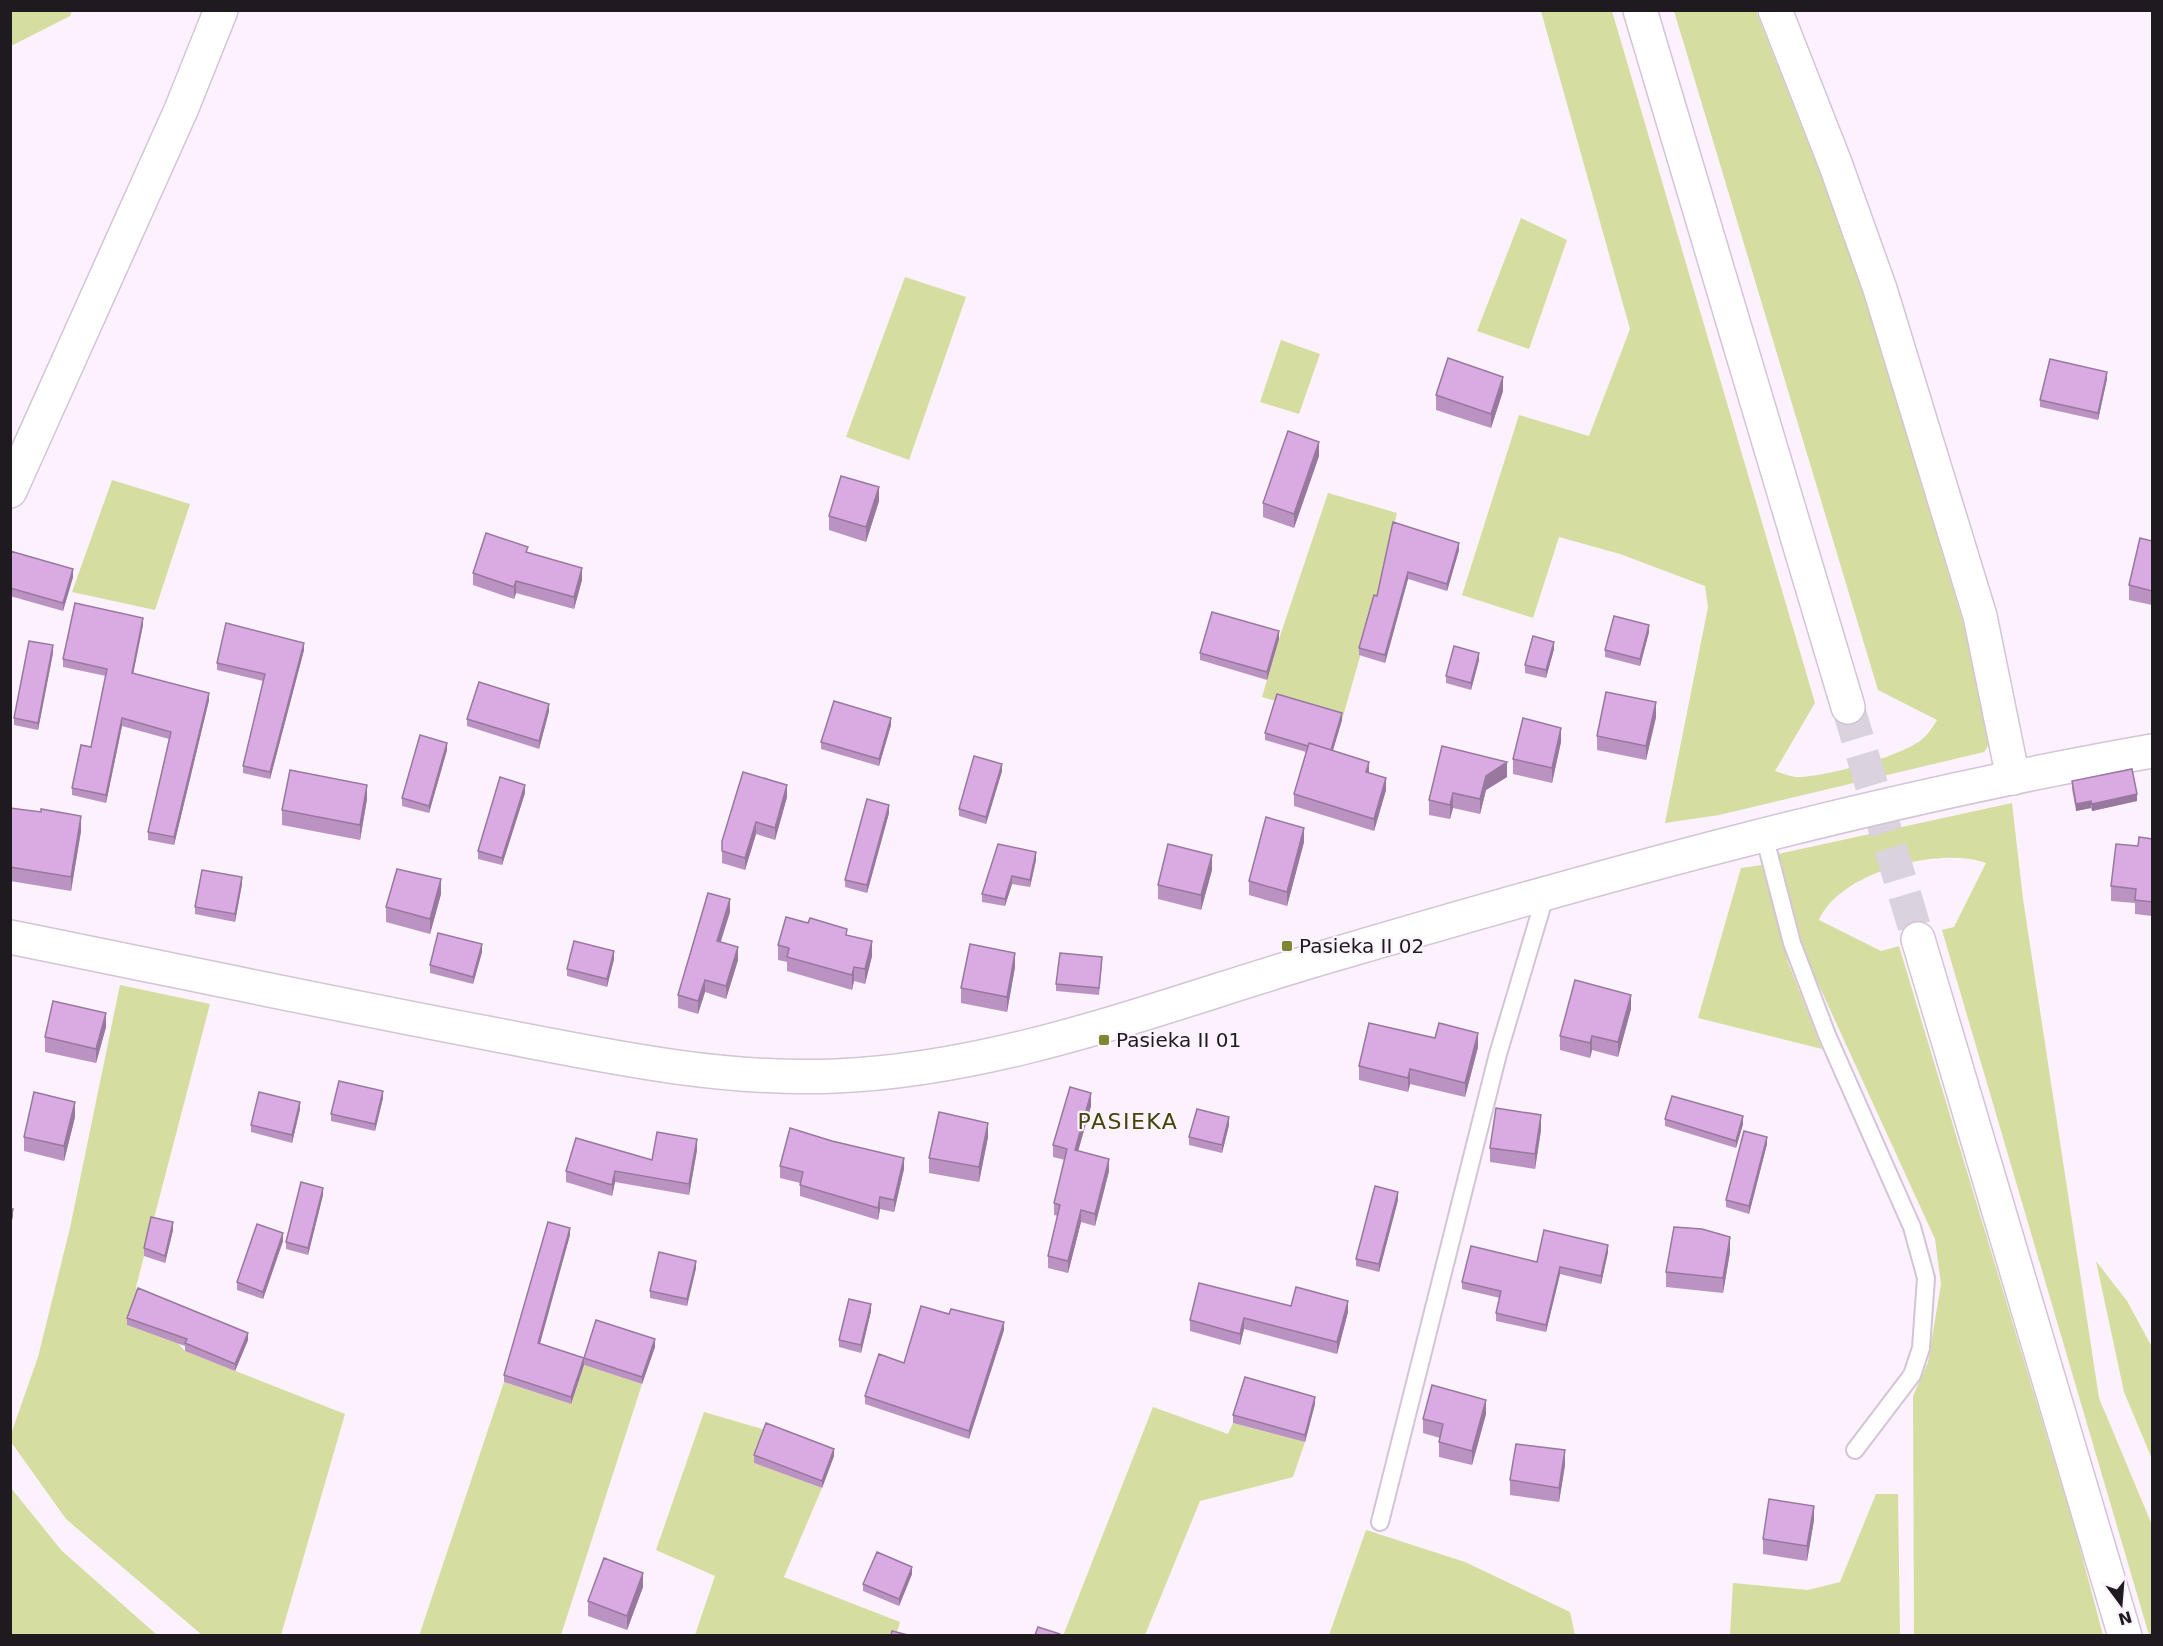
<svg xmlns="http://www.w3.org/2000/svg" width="2163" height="1646" viewBox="0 0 2163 1646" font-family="'DejaVu Sans',sans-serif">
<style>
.green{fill:#d6dda0}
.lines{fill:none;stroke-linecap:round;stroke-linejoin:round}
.secondary-tunnel{stroke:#dad2dc;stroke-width:33;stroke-dasharray:33 16;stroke-linecap:butt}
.lane-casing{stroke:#d3c4d6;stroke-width:20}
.street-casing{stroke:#d3c4d6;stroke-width:36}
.secondary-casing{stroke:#d3c4d6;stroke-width:36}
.lane{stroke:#fff;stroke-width:16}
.street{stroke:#fff;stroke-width:33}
.secondary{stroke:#fff;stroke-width:33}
.wall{fill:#bb93c2}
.shaded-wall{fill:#98789e}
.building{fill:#d9abe2;stroke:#98789e;stroke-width:1.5}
.poi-dot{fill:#808732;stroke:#fbf2fd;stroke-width:2}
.labels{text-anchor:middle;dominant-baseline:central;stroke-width:4.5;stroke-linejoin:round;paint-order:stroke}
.poi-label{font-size:20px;fill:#1f1a20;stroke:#fbf2fd;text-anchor:start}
.quarter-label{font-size:22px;letter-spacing:1.5px;fill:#434607;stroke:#fbf2fd}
</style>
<rect width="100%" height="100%" fill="#fbf2fd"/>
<path class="green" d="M11,10H72V11L70,16L11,46Z
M1541,11H1612L1815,703L1775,771C1782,773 1791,777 1798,777C1824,777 1893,758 1915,744C1925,739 1931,730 1937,720L1878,690L1674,11H1756L1853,257L1978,672L1990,743L1984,752L1719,815L1665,823L1708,607L1705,586L1620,554L1559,537L1533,618L1462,595L1519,415L1589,436L1630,329Z
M1521,218L1567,240L1529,349L1477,331Z
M905,277L966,297L909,460L846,437Z
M1281,340L1320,354L1299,414L1260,402Z
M112,480L190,504L155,610L72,592Z
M1328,493L1397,513L1384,572L1342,720L1262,697L1279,639Z
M2012,803L2023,899L2099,1398L2152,1525V1635H2149L1942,930L1954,927L1986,863C1939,846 1840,872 1819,920L1881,951L1899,946L2076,1533L2103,1635H1914L1913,1396L1928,1362L1941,1284L1935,1239L1806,957L1778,854Z
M1762,865L1788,962L1822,1049L1698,1018L1741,868Z
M120,985L210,1004L136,1287L138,1294L127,1325L178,1343L185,1351L345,1414L281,1635H202L66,1519L11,1442V1434L38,1357L70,1228Z
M2096,1261L2127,1301L2152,1347V1459L2124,1392Z
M584,1365L642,1384L561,1635L419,1636L504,1382L571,1404Z
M1153,1407L1228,1434L1233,1423L1305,1442L1293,1477L1200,1501L1145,1635L1063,1636Z
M704,1412L766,1430L754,1463L822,1488L784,1577L900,1622L896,1635H695L715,1576L656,1550Z
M11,1488L62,1551L157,1635H11Z
M1876,1494H1898L1900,1635H1730L1733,1583L1808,1590L1840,1582Z
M1366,1530L1465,1562L1570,1612L1575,1635H1329Z"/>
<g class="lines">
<path class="secondary-tunnel" d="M1848,707L1918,939"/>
<defs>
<path id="lane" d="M1764,835L1792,943L1827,1035L1912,1227L1926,1278L1921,1348L1912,1375L1855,1450
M1380,1522L1498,1054L1546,893"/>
<path id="street" d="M1775,10L1835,163L1880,289L1980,616L2013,778
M10,491L181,110L221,10"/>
<path id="secondary" d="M1640,10L1848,707
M10,937C169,969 328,1003 487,1033C602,1055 718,1081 836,1076C1009,1069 1175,1000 1339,953C1607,874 1877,799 2152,751
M1918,939L2125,1636"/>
</defs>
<use href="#lane" class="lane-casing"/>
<use href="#street" class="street-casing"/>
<use href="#secondary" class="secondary-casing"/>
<use href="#lane" class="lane"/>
<use href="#street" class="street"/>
<use href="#secondary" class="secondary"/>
</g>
<path class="wall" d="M2107,379L2098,420L2040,407V400Z
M1503,391L1491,428L1436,410V395Z
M1319,456L1294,528L1263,517V503Z
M879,501L866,542L829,530V516Z
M1393,522L1459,550L1447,591L1408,579L1385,663L1359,655V648L1377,596Z
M2152,541V605L2129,600V585Z
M10,551L73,577L63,611L10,596Z
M528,553L582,580L574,609L516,593L514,599L473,585V573Z
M143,625L133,673L209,700L174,845L148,840V832L169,739L122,726L106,803L72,795V788L91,747L106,676L63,667V659Z
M1649,632L1640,666L1605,657V650Z
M1279,639L1267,680L1200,660V653Z
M1554,649L1546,678L1525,673V665Z
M304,650L270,779L243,773V766L263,681L217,670V663Z
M53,653L38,730L14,725V718Z
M1479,660L1471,690L1446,683V676Z
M549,711L539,749L467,726V719Z
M1656,717L1646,760L1597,750V736Z
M1342,720L1333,750L1369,773L1386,790L1374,831L1294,806V794L1306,752L1265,740V733Z
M891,725L879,766L821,749V742Z
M1561,742L1552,783L1513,774V759Z
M447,750L429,813L402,806V798Z
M1002,771L986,824L959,816V809Z
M1507,777L1486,790L1480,814L1453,808L1450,819L1429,815V800Z
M2072,781L2137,801L2092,811L2091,808L2076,811L2072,789Z
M525,793L502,865L478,859V851Z
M787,797L775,840L756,834L745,870L722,863V841Z
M367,799L360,840L282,825V810Z
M10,808L81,831L71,891L10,881Z
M889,813L867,893L845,887V880Z
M2152,839V916L2135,914V903L2111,901V886L2138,846Z
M1304,842L1287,906L1249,895V881Z
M1036,860L1030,887L1012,884L1005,906L982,902V894Z
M1212,870L1201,910L1158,899V885Z
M242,884L235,922L195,914V907Z
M441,894L430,934L386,922V907Z
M730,912L720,942L738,960L726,999L705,992L698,1014L678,1008V995Z
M847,935L872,956L865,984L854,981L852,990L787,971V962L778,960V945Z
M482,952L473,984L430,973V965Z
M614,959L607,987L567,976V969Z
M1102,965L1099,995L1056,991V984Z
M1015,967L1007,1012L961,1003V988Z
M1631,1009L1618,1057L1592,1050L1590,1058L1560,1050V1036Z
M106,1027L96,1063L45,1052V1037Z
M1478,1047L1465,1097L1410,1084L1408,1092L1359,1080V1066Z
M383,1098L375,1131L331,1121V1114Z
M1091,1106L1078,1151L1109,1171L1095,1226L1081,1222L1068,1273L1048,1268V1256L1058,1216L1054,1215V1203L1065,1160L1053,1157V1145Z
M300,1109L292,1143L251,1132V1125Z
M75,1117L64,1161L24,1151V1137Z
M1665,1119L1743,1124L1736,1148L1665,1126Z
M1229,1125L1222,1153L1189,1145V1137Z
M1541,1130L1535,1169L1490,1162V1148Z
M988,1137L979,1182L929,1173V1158Z
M1767,1144L1749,1214L1726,1207V1200Z
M697,1150L689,1195L615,1182L612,1196L566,1182V1171L652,1160Z
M780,1166L904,1169L894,1212L880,1209L878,1220L800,1196V1183L780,1178Z
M323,1195L308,1255L286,1249V1242Z
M1398,1200L1379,1272L1356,1266V1259Z
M173,1230L165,1263L144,1256V1248Z
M570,1235L539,1344L584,1358L655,1347L642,1384L584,1365L571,1404L504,1382V1375Z
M283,1241L263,1299L237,1290V1282Z
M1608,1252L1601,1284L1560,1274L1546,1332L1496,1321V1313L1500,1298L1462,1289V1282L1537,1262Z
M1730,1252L1723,1293L1666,1287V1272Z
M696,1268L687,1306L650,1298V1291Z
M1291,1306L1348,1312L1337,1354L1244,1329L1240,1345L1190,1331V1320Z
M871,1311L861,1353L839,1347V1340Z
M127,1318L248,1340L235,1371L185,1351V1346L127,1325Z
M1004,1330L969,1439L865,1404V1396L904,1363Z
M1315,1404L1305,1442L1233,1423V1415Z
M1486,1414L1472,1465L1439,1457V1442L1440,1438L1423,1433V1419Z
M754,1455L834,1456L822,1488L754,1463Z
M1565,1465L1559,1502L1510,1495V1480Z
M1814,1520L1807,1561L1763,1554V1539Z
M912,1574L899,1606L863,1591V1584Z
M643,1587L627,1630L588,1616V1601Z"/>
<path class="shaded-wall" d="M2107,372V379L2098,420V413Z
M1503,377V391L1491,428V414Z
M1319,442V456L1294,528V514Z
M879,487V501L866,542V527Z
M1459,543V550L1447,591V584Z
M582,568V580L574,609V597Z
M73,569V577L63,611V603Z
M1408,572V579L1385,663V655Z
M516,581V593L514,599V587Z
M143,618V625L132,680V673Z
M1649,625V632L1640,666V659Z
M1279,631V639L1267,680V672Z
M1554,642V649L1546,678V670Z
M304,643V650L270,779V772Z
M53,645V653L38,730V723Z
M1479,653V660L1471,690V683Z
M209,693V700L174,845V837Z
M1656,702V717L1646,760V746Z
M549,704V711L539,749V741Z
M1342,713V720L1330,760V752Z
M122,718V726L106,803V795Z
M891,718V725L879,766V759Z
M1561,728V742L1552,783V768Z
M447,743V750L429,813V806Z
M1369,762V774L1366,772Z
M1507,762V777L1486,790L1480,814V799L1486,776Z
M1002,764V771L986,824V817Z
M1386,778V790L1374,831V819Z
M367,785V799L360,840V825Z
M525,785V793L502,865V858Z
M787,785V797L775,840V828Z
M1453,793V808L1450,819V805Z
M2137,794V801L2092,811V804Z
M2091,801V808L2076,811V804Z
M889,805V813L867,893V885Z
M81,816V831L71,891V877Z
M756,822V834L745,870V858Z
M1304,828V842L1287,906V892Z
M1036,852V860L1030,887V880Z
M1212,855V870L1201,910V895Z
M1012,876V884L1005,906V899Z
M242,877V884L235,922V914Z
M441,879V894L430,934V919Z
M730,899V912L717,954V941Z
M872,941V956L865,984V969Z
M482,944V952L473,984V977Z
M738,947V960L726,999V986Z
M614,951V959L607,987V979Z
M1015,953V967L1007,1012V997Z
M854,967V981L852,990V975Z
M705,980V992L698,1014V1001Z
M1631,995V1009L1618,1057V1042Z
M106,1013V1027L96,1063V1049Z
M1478,1033V1047L1465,1097V1083Z
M1592,1036V1050L1590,1058V1043Z
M1410,1069V1084L1408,1092V1078Z
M383,1091V1098L375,1131V1124Z
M1091,1093V1106L1075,1162V1150Z
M75,1102V1117L64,1161V1146Z
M300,1102V1109L292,1143V1135Z
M1541,1115V1130L1535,1169V1154Z
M1743,1116V1124L1736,1148V1141Z
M1229,1117V1125L1222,1153V1145Z
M988,1123V1137L979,1182V1167Z
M1767,1137V1144L1749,1214V1206Z
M697,1139V1150L689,1195V1184Z
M904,1158V1169L894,1212V1200Z
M1109,1159V1171L1095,1226V1214Z
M615,1171V1182L612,1196V1185Z
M323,1188V1195L308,1255V1248Z
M1398,1192V1200L1379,1272V1264Z
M880,1197V1209L878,1220V1208Z
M13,1209V1216L10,1231V1224Z
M1081,1210V1222L1068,1273V1261Z
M173,1222V1230L165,1263V1256Z
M570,1228V1235L538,1351V1343Z
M283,1233V1241L263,1299V1292Z
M1730,1237V1252L1723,1293V1278Z
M1608,1245V1252L1601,1284V1276Z
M696,1261V1268L687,1306V1299Z
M1560,1267V1274L1546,1332V1325Z
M1348,1301V1312L1337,1354V1342Z
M871,1304V1311L861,1353V1345Z
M1244,1318V1329L1240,1345V1334Z
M1004,1322V1330L969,1439V1431Z
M248,1333V1340L235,1371V1364Z
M655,1339V1347L642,1384V1377Z
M584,1358V1365L571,1404V1397Z
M1315,1397V1404L1305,1442V1435Z
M1486,1400V1414L1472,1465V1451Z
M834,1449V1456L822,1488V1481Z
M1565,1450V1465L1559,1502V1488Z
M1814,1506V1520L1807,1561V1546Z
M912,1567V1574L899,1606V1599Z
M643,1573V1587L627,1630V1616Z"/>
<path class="building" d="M1448,358L1503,377L1491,414L1436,395Z
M2050,359L2107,372L2098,413L2040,400Z
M1288,431L1319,442L1294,514L1263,503Z
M841,476L879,487L866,527L829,516Z
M1393,522L1459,543L1447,584L1408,572L1385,655L1359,648L1374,595L1377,596Z
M486,533L528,547L526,552L582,568L574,597L516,581L514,587L473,573Z
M2140,538L2152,541V591L2129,585Z
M10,551L73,569L63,603L10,588Z
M75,603L143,618L132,673L209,693L174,837L148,832L171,732L122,718L106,795L72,788L81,745L91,747L107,669L63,659Z
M1212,612L1279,631L1267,672L1200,653Z
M1614,616L1649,625L1640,659L1605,650Z
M226,623L304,643L270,772L243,766L265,674L217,663Z
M1533,636L1554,642L1546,670L1525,665Z
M29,641L53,645L38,723L14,718Z
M1454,646L1479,653L1471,683L1446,676Z
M479,682L549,704L539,741L467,719Z
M1606,692L1656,702L1646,746L1597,736Z
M1277,694L1342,713L1331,750L1309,743L1308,746L1265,733Z
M834,701L891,718L879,759L821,742Z
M1523,718L1561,728L1552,768L1513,759Z
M420,735L447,743L429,806L402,798Z
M1309,743L1369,762L1366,772L1386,778L1374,819L1294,794Z
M1442,746L1507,762L1486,776L1480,799L1453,793L1450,805L1429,800Z
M974,756L1002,764L986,817L959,809Z
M2132,769L2137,794L2092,804L2091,801L2076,804L2072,781Z
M290,770L367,785L360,825L282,810Z
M743,772L787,785L775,828L756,822L745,858L722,851V841Z
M500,777L525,785L502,858L478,851Z
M867,799L889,805L867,885L845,880Z
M10,808L41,812V809L81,816L71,877L10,867Z
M1266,817L1304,828L1287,892L1249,881Z
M2139,837L2152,839V902L2135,900L2136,889L2111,886L2116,844L2138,846Z
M998,844L1036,852L1030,880L1012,876L1005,899L982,894Z
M1168,844L1212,855L1201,895L1158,885Z
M397,869L441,879L430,919L386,907Z
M202,870L242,877L235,914L195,907Z
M708,893L730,899L717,941L738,947L726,986L705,980L698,1001L678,995Z
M786,917L808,923L810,918L847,929L846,935L872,941L865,969L854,967L852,975L787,957L789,948L778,945Z
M438,933L482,944L473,977L430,965Z
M574,941L614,951L607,979L567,969Z
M970,944L1015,953L1007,997L961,988Z
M1060,953L1102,957L1099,988L1056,984Z
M1575,980L1631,995L1618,1042L1592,1036L1590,1043L1560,1036Z
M53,1001L106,1013L96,1049L45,1037Z
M1369,1023L1435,1038L1439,1023L1478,1033L1465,1083L1410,1069L1408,1078L1359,1066Z
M339,1081L383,1091L375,1124L331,1114Z
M1070,1087L1091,1093L1075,1150L1109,1159L1095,1214L1081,1210L1068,1261L1048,1256L1060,1205L1054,1203L1067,1149L1053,1145Z
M34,1092L75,1102L64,1146L24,1137Z
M259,1092L300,1102L292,1135L251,1125Z
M1672,1096L1743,1116L1736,1141L1665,1119Z
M1496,1108L1541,1115L1535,1154L1490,1148Z
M1197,1109L1229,1117L1222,1145L1189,1137Z
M939,1112L988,1123L979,1167L929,1158Z
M790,1128L832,1141L904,1158L894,1200L880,1197L878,1208L800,1185L803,1172L780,1166Z
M1744,1131L1767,1137L1749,1206L1726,1200Z
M657,1132L697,1139L689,1184L615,1171L612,1185L566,1171L576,1138L652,1160Z
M301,1182L323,1188L308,1248L286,1242Z
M1375,1186L1398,1192L1379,1264L1356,1259Z
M10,1209H13L10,1224Z
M151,1217L173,1222L165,1256L144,1248Z
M548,1222L570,1228L538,1343L584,1358L571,1397L504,1375Z
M257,1224L283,1233L263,1292L237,1282Z
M1674,1227L1702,1229L1730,1237L1723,1278L1666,1272Z
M1544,1230L1608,1245L1601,1276L1560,1267L1546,1325L1496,1313L1501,1291L1462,1282L1471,1246L1537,1262Z
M659,1252L696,1261L687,1299L650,1291Z
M1199,1283L1291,1306L1296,1287L1348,1301L1337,1342L1244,1318L1240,1334L1190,1320Z
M138,1288L248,1333L235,1364L185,1343L187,1339L127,1318Z
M849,1299L871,1304L861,1345L839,1340Z
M921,1306L949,1314L951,1309L1004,1322L969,1431L865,1396L879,1354L904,1363Z
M596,1320L655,1339L642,1377L584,1358Z
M1245,1377L1315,1397L1305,1435L1233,1415Z
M1432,1385L1486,1400L1472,1451L1439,1442L1443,1424L1423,1419Z
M766,1423L834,1449L822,1481L754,1455Z
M1516,1444L1565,1450L1559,1488L1510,1480Z
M1769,1499L1814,1506L1807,1546L1763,1539Z
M877,1552L912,1567L899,1599L863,1584Z
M604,1558L643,1573L627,1616L588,1601Z
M1038,1627L1060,1634V1635H1035Z
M892,1631L908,1635H891Z"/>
<g class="poi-dot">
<rect x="1281" y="940" width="12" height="12" rx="3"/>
<rect x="1098" y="1034" width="12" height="12" rx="3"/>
</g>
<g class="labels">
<g class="poi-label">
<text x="1299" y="946">Pasieka II 02</text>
<text x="1116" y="1040">Pasieka II 01</text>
</g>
<g class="quarter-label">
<text x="1128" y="1121">PASIEKA</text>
</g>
</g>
<rect width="2163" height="1646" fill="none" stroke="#1f1a20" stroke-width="24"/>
<g transform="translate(2121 1604) rotate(164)" stroke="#fbf2fd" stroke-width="4.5" paint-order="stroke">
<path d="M0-4.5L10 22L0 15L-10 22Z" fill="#1f1a20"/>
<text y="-9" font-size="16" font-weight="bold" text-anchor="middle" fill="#1f1a20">N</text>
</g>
</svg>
